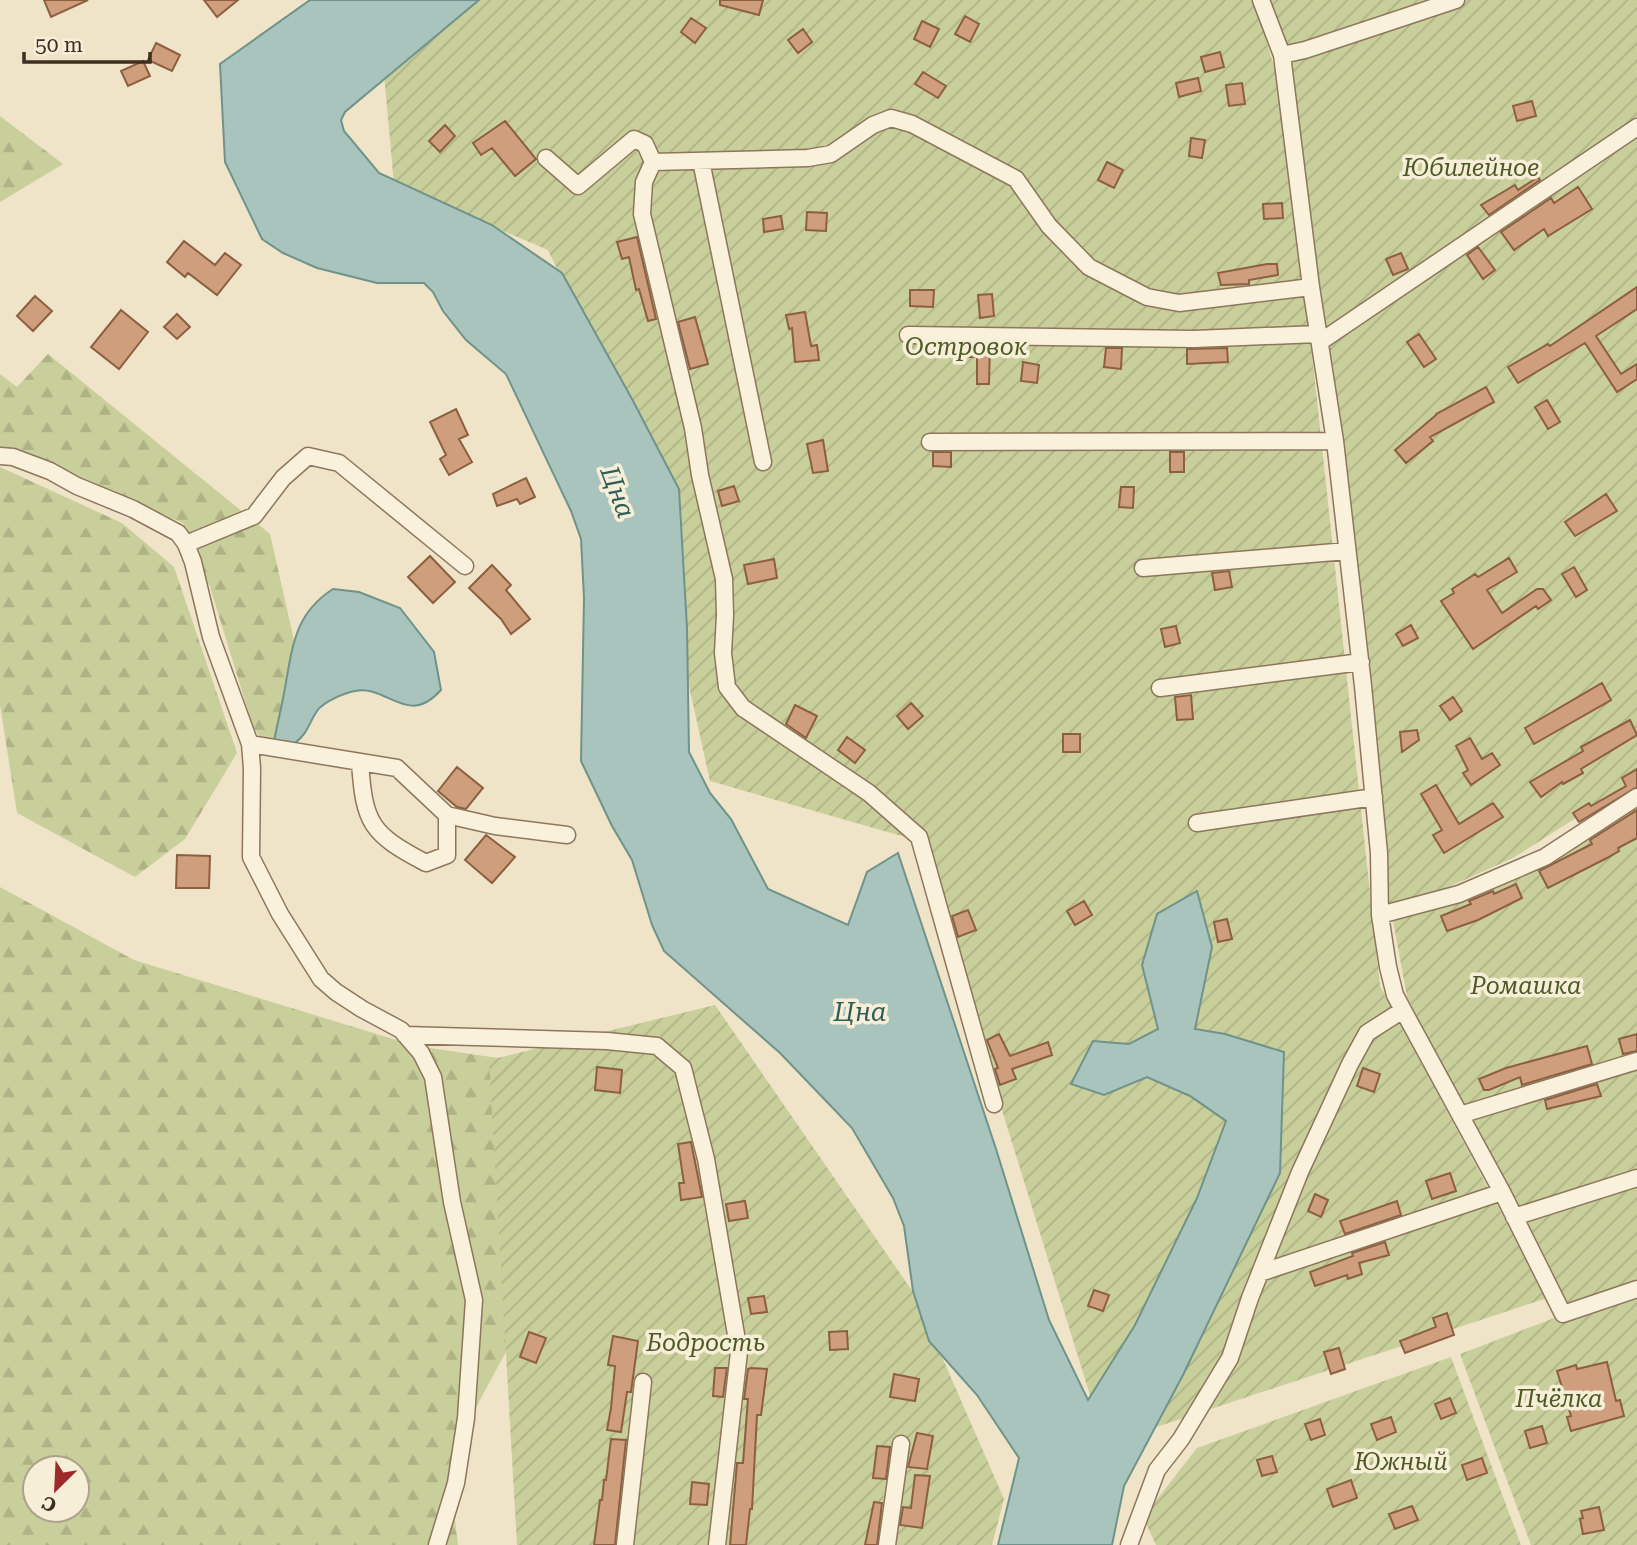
<svg xmlns="http://www.w3.org/2000/svg" width="1637" height="1545" viewBox="0 0 1637 1545" font-family="'Roboto Serif',serif">
<style>
.forest{fill:url(#forest-firs);fill-rule:evenodd}
.garden{fill:url(#garden-furrows)}
.water{fill:#a9c4bc;stroke:#6f938a;stroke-width:2}
.building{fill:#cf9f7d;stroke:#8d5f41;stroke-width:2}
.lines{fill:none;stroke-linecap:round;stroke-linejoin:round}
.minor-casing{stroke:#8d765c;stroke-width:19}
.minor{stroke:#faf1dc;stroke-width:16}
.labels{text-anchor:middle;dominant-baseline:central;stroke-width:7;stroke-linejoin:round;paint-order:stroke}
.park-label{font-size:24px;font-style:italic;fill:#4d5a26;stroke:#f7eed8}
.water-label{font-size:26px;font-style:italic;fill:#2f5d5a;stroke:#f7eed8}
</style>
<defs>
<pattern id="forest-firs" width="22" height="20" patternUnits="userSpaceOnUse" patternTransform="scale(1.75)"><rect width="22" height="20" fill="#c9cf9b"/><path d="M5 1l3.5 6h-7zM16 11l3.5 6h-7z" fill="#aeb285"/></pattern>
<pattern id="garden-furrows" width="10" height="10" patternUnits="userSpaceOnUse" patternTransform="scale(1.75)"><rect width="10" height="10" fill="#c9cf9b"/><path d="M-1 1l2-2M0 10L10 0M9 11l2-2" fill="none" stroke="#aeb285"/></pattern>
</defs>
<rect width="100%" height="100%" fill="#f0e4c8"/>
<path class="forest" d="M0,116L63,164L0,202Z
M48,354L270,534L294,640L274,741L261,738L253,727L210,587L183,523L12,450L0,447V374L17,387Z
M0,467L122,523L174,567L237,753L185,839L135,877L17,813L0,705Z
M0,887L134,960L416,1046L540,1064L530,1307L473,1413L455,1520L458,1545H0ZM35,1468H77V1510H35Z"/>
<path class="garden" d="M457,0H1252L1262,26L1275,70L1306,298L1380,986L1547,1298L1105,1444L919,841L710,781L630,419L548,250L394,185L383,63Z
M1266,0H1637V779L1513,858L1442,890L1389,903L1347,485L1287,48Z
M1637,793V1287L1569,1310L1407,997L1392,915L1517,869Z
M715,1005L915,1295L1004,1499L992,1545H517L489,1060Z
M1637,1291V1545H1531L1460,1354L1557,1317Z
M1451,1357L1521,1545H1156L1143,1517L1197,1448Z"/>
<path class="water" d="M310,0H479L345,112L341,120L344,131L379,173L492,225L562,273L632,399L679,489L687,628L689,752L710,793L731,819L768,889L848,925L867,872L898,853L996,1149L1049,1320L1088,1400L1135,1325L1197,1198L1226,1121L1190,1096L1147,1077L1104,1095L1071,1084L1093,1041L1129,1044L1158,1029L1142,965L1157,914L1197,891L1212,947L1195,1029L1225,1034L1284,1052L1280,1173L1183,1375L1124,1486L1112,1545H998L1019,1458L977,1395L929,1341L913,1291L904,1226L893,1198L852,1128L780,1053L664,951L652,925L632,860L612,826L581,761L584,598L581,539L571,511L506,374L466,340L443,311L433,292L424,283H377L317,268L283,253L262,239L225,162L220,64Z
M333,589L359,592L400,608L434,652L441,690C407,728 387,684 355,691C344,693 323,702 317,711C308,724 309,732 295,743L274,741C278,721 283,701 286,682C293,642 297,612 333,589Z"/>
<path class="building" d="M44,0H88L51,17Z
M204,0H238L217,17Z
M720,0H763L759,15L720,5Z
M965,16L979,24L970,42L955,34Z
M691,18L706,28L695,43L681,32Z
M922,21L939,29L930,47L914,39Z
M803,29L812,42L798,53L788,40Z
M156,43L180,55L172,71L148,60Z
M1220,52L1224,67L1205,72L1201,57Z
M143,61L150,76L128,86L121,71Z
M923,72L946,86L938,98L915,84Z
M1198,78L1201,91L1179,97L1176,83Z
M1242,83L1245,104L1229,106L1226,85Z
M1532,101L1536,116L1517,121L1513,106Z
M505,121L536,159L515,176L492,148L481,155L473,143Z
M445,125L455,136L440,152L429,141Z
M1191,138L1205,140L1202,158L1189,156Z
M1107,162L1123,170L1114,188L1098,180Z
M1538,177L1540,180L1489,215L1481,205L1515,185L1518,190Z
M1578,187L1592,209L1548,236L1544,229L1514,250L1501,232L1551,198L1554,203Z
M1282,203L1283,218L1264,219L1263,204Z
M807,212L827,213L826,231L806,230Z
M781,216L783,229L764,232L763,219Z
M637,237L656,319L648,321L639,289L636,290L629,257L622,259L617,242Z
M184,241L215,265L225,253L241,265L217,295L188,273L185,277L167,262Z
M1478,247L1495,270L1483,279L1467,255Z
M1401,253L1408,269L1393,275L1386,259Z
M1267,264H1277L1278,275L1249,280V284L1221,285L1218,273Z
M1637,287V309L1596,336L1621,374L1637,364V379L1617,392L1585,343L1518,383L1508,367L1548,344L1550,346Z
M910,290H934L933,307L910,306Z
M992,294L994,316L980,318L978,295Z
M35,296L52,311L33,331L17,316Z
M121,310L148,332L119,369L91,347Z
M805,312L811,346L817,345L819,360L795,362L792,328L789,329L786,315Z
M177,314L190,327L177,339L164,327Z
M695,317L708,364L690,369L678,322Z
M1419,334L1436,359L1424,367L1407,342Z
M954,346L990,347L989,384H977V357H954Z
M1106,348H1122L1121,369L1104,367Z
M1227,348L1228,362L1187,364V349Z
M1023,362L1039,365L1037,383L1021,381Z
M1486,387L1494,402L1430,437L1433,441L1406,463L1395,450L1436,415V414Z
M1547,400L1560,422L1548,429L1535,407Z
M456,409L468,435L459,439L472,462L449,475L440,459L446,455L430,422Z
M823,440L828,471L813,473L807,444Z
M933,452H951V467L933,466Z
M1170,452H1184V472H1170Z
M526,478L535,497L520,504L517,499L497,506L493,494Z
M734,486L739,501L722,506L718,491Z
M1121,487H1134L1133,508L1119,507Z
M1606,494L1617,511L1575,536L1565,522Z
M430,556L455,582L433,603L408,577Z
M1509,558L1517,572L1487,590L1502,613L1537,589H1543L1551,600L1538,609L1536,606L1473,649L1441,601L1454,593L1452,589L1475,574L1478,577Z
M774,559L777,578L748,584L744,565Z
M492,565L511,585L506,590L530,619L511,634L501,619L469,588Z
M1574,567L1587,590L1576,597L1562,574Z
M1229,571L1232,587L1215,590L1212,573Z
M1411,625L1418,638L1403,646L1396,634Z
M1176,626L1180,643L1165,647L1161,629Z
M1602,683L1611,700L1534,744L1525,728Z
M1191,695L1193,719L1177,720L1175,697Z
M1453,697L1462,711L1450,720L1440,706Z
M911,703L923,716L908,729L897,716Z
M795,705L817,716L806,738L786,724Z
M1630,720L1637,735L1581,769L1583,773L1563,784L1562,782L1541,797L1530,782L1583,751L1581,747Z
M1417,730L1419,740L1402,752L1400,732Z
M1063,734H1080V752H1063Z
M847,737L865,750L855,763L838,750Z
M1470,738L1482,759L1492,753L1500,765L1471,785L1463,773L1468,770L1456,746Z
M457,767L483,788L466,809L457,807L438,791Z
M1637,769V787L1579,822L1573,813L1589,803L1591,806L1626,786L1622,778Z
M1436,785L1459,824L1493,803L1503,817L1444,853L1433,835L1442,830L1421,794Z
M1637,810V838L1618,848L1619,851L1607,858L1548,888L1539,871L1592,844L1590,840Z
M486,835L515,857L492,883L465,860Z
M177,855L210,856L209,888H176Z
M1516,884L1522,898L1478,920L1447,931L1441,916L1471,904L1469,901L1493,891L1494,894Z
M1084,901L1092,915L1075,925L1067,911Z
M968,910L976,930L958,937L952,916Z
M1227,919L1232,939L1218,942L1214,922Z
M999,1034L1010,1056L1048,1042L1052,1055L1012,1069L1016,1079L1000,1085L995,1069L998,1068L987,1040Z
M1637,1034V1051L1623,1054L1619,1039Z
M1587,1046L1592,1064L1535,1081L1522,1085L1520,1077L1489,1090H1484L1479,1079L1506,1068Z
M597,1067L622,1070L620,1093L595,1090Z
M1363,1068L1380,1074L1374,1092L1357,1086Z
M1597,1084L1601,1096L1547,1109L1545,1100Z
M691,1142L702,1197L681,1200L679,1183H684L678,1144Z
M1450,1173L1456,1191L1432,1199L1426,1181Z
M1315,1194L1328,1200L1321,1217L1308,1211Z
M745,1201L748,1218L729,1221L726,1204Z
M1397,1201L1401,1215L1345,1234L1340,1221Z
M1385,1242L1389,1255L1359,1263L1362,1274L1348,1279L1347,1275L1315,1286L1310,1272L1353,1256L1352,1253Z
M1094,1290L1109,1295L1103,1311L1088,1306Z
M764,1296L767,1312L751,1314L748,1298Z
M1447,1313L1454,1335L1405,1353L1400,1341L1436,1327L1433,1318Z
M847,1331L848,1349L830,1350L829,1332Z
M529,1332L546,1338L536,1363L520,1357Z
M613,1336L638,1341L631,1392H627L621,1432L607,1430L611,1408L615,1366L608,1365Z
M1339,1348L1345,1369L1331,1374L1324,1352Z
M1607,1362L1616,1401L1620,1400L1624,1416L1571,1431L1567,1417L1571,1416L1557,1371L1576,1365L1577,1369Z
M715,1368H727L723,1397L713,1396Z
M751,1368L767,1369L761,1415H757L752,1509H750L746,1545H730L737,1463H743L748,1399H744L748,1369Z
M894,1374L919,1379L915,1401L890,1397Z
M1450,1398L1456,1413L1441,1419L1435,1404Z
M1391,1417L1396,1432L1377,1440L1371,1424Z
M1320,1419L1325,1435L1311,1440L1305,1424Z
M1542,1426L1547,1443L1530,1448L1525,1431Z
M917,1433L933,1436L927,1469L908,1467Z
M611,1439L626,1440L615,1545H594L600,1500H602L604,1480H606Z
M877,1446L890,1447L886,1479L873,1478Z
M1272,1456L1277,1472L1262,1476L1257,1460Z
M1482,1458L1487,1473L1467,1480L1462,1465Z
M915,1475L930,1476L922,1528L900,1525L903,1507L911,1508Z
M1351,1480L1357,1498L1333,1507L1327,1489Z
M692,1482L709,1484L707,1505L690,1504Z
M874,1502L882,1503L877,1545H865Z
M1412,1506L1418,1520L1395,1529L1389,1514Z
M1599,1507L1604,1530L1583,1534L1580,1519L1583,1518L1581,1511Z"/>
<g class="lines">
<defs>
<path id="minor" d="M1261,0L1282,55L1311,287L1335,441L1363,686L1379,853L1380,915L1388,967L1395,995L1403,1010L1502,1192L1563,1314L1637,1289
M1282,55L1305,50L1456,0
M546,158L578,186L634,139L645,144L653,162
M701,161L763,462
M908,335L1194,339L1318,334
M1320,342L1637,127
M930,442L1335,441
M0,456L13,457L50,471L77,486L133,509L178,533L186,544L193,562L211,637L250,744L252,768L251,857L280,914L321,979L336,992L362,1009L401,1030L421,1053L433,1077L452,1202L474,1300L466,1418L456,1483L437,1545
M186,544L254,516L283,478L308,456L339,463L465,566
M1143,568L1347,551
M1160,688L1361,662
M250,744L397,768L447,815V855L426,863C371,834 364,824 360,762
M447,815L495,826L567,835
M1197,823L1374,797
M1380,915L1459,894L1545,857L1637,797
M405,1035L607,1041L657,1046L683,1068L706,1159L739,1352L717,1545
M994,1104L919,837L869,793L743,708L727,687L723,653L725,615L724,579L700,475L693,428L642,214L644,182L653,162L808,158L831,154L873,125L891,118L912,124L1016,179L1049,226L1089,267L1147,297L1179,303L1311,287
M1460,1115L1637,1061
M1514,1217L1637,1178
M1260,1273L1502,1192
M625,1545L643,1382
M887,1545L901,1444
M1129,1545L1157,1470L1181,1439L1230,1358L1250,1298L1300,1172L1350,1064L1367,1033L1403,1010"/>
</defs>
<use href="#minor" class="minor-casing"/>
<use href="#minor" class="minor"/>
</g>
<g class="labels">
<g class="park-label">
<text x="1471" y="168">Юбилейное</text>
<text x="966" y="347">Островок</text>
<text x="1526" y="986">Ромашка</text>
<text x="706" y="1343">Бодрость</text>
<text x="1559" y="1399">Пчёлка</text>
<text x="1401" y="1462">Южный</text>
</g>
<g class="water-label">
<text transform="translate(618 492) rotate(69)">Цна</text>
<text x="860" y="1012">Цна</text>
</g>
</g>
<g transform="translate(56 1489) rotate(204)"><circle r="33" fill="#f7eed8" stroke="#ada18e" stroke-width="2"/>
<path d="M0-5L12 26L0 18L-12 26Z" fill="#9e2a2b"/>
<text y="-10" font-size="19" font-weight="bold" text-anchor="middle" fill="#3d2e20">С</text>
</g>
<path d="M24 52v10h126v-10" fill="none" stroke="#3d2e20" stroke-width="3.5"/>
<text x="35" y="52" font-size="21" fill="#3d2e20" stroke="#f7eed8" stroke-width="5" paint-order="stroke">50 m</text>
</svg>
